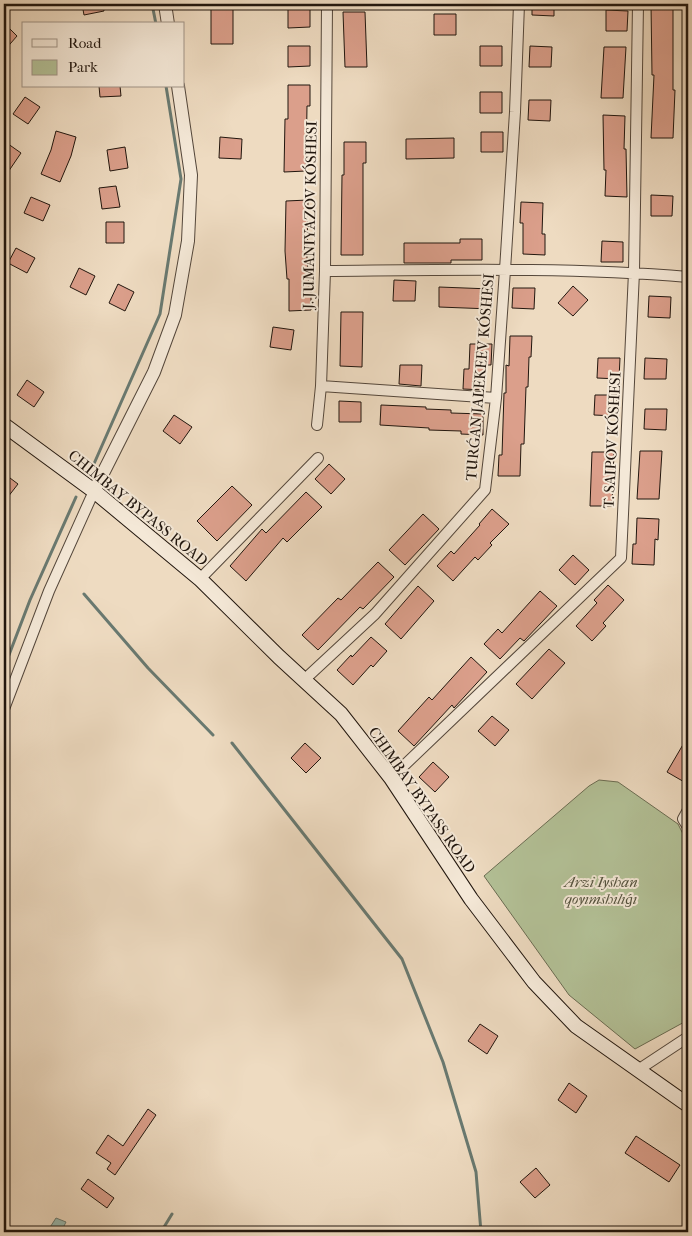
<svg xmlns="http://www.w3.org/2000/svg" width="692" height="1236" viewBox="0 0 692 1236" font-family="'IM FELL French Canon',serif">
<style>
.green{fill:#b3c197;stroke:#6a6c52}
.water{fill:#99bbb1;stroke:#697970}
.lines{fill:none;stroke-linecap:round;stroke-linejoin:round}
.stream{stroke:#697970;stroke-width:3}
.building{fill:#db9f8b;stroke:#21160e}
.minor-casing{stroke:#54473b;stroke-width:12}
.tertiary-casing{stroke:#54473b;stroke-width:14}
.secondary-casing{stroke:#21160e;stroke-width:16}
.minor{stroke:#f4e8d7;stroke-width:10}
.tertiary{stroke:#f4e8d7;stroke-width:12}
.secondary{stroke:#f4e8d7;stroke-width:14}
.labels{text-anchor:middle;dominant-baseline:central;stroke-width:4;stroke-linejoin:round;paint-order:stroke}
.street-label{font-size:15px;fill:#21160e;stroke:#f4e8d7}
.park-label{font-size:15px;font-style:italic;fill:#54523e;stroke:#f4e8d7}
</style>
<rect width="100%" height="100%" fill="#eedbc1"/>
<filter id="stains"><feTurbulence type="fractalNoise" baseFrequency=".004" numOctaves="4"/><feColorMatrix values="0 0 0 0 .2 0 0 0 0 .09 0 0 0 0 .02 0 0 0 .5 -.17"/></filter>
<radialGradient id="worn" r=".72"><stop offset=".6" stop-color="#630" stop-opacity="0"/><stop offset="1" stop-color="#630" stop-opacity=".3"/></radialGradient>
<path class="green" d="M599,780L618,782L678,824L688,844V1020L635,1049L569,995L484,876L589,786Z"/>
<path class="water" d="M56,1218L66,1222L61,1232H47Z"/>
<g class="lines">
<path class="stream" d="M152,4L156,24
M93,466L160,314L181,179L166,86
M84,594L148,668L213,735
M4,668L30,600L76,497
M232,743L402,959L443,1062L476,1172L481,1232
M161,1232L172,1214"/>
</g>
<path class="building" d="M82,4H103L104,11L84,15Z
M211,4H233V44H211Z
M532,4H554V16L532,15Z
M651,4H673V90H675L673,138H651L654,75H652Z
M288,7H310V27L288,28Z
M606,10L628,11L627,31H606Z
M343,12H365L367,67H345Z
M434,14H456V35H434Z
M4,23L17,36L4,51Z
M288,46H310V66L288,67Z
M480,46H502V66H480Z
M530,46L552,47L551,67H529Z
M604,47H626L623,98H601Z
M288,85H310V106H307L306,171L284,172L285,119H288Z
M99,86H120L121,96L100,97Z
M480,92H502V113H480Z
M25,97L40,107L28,124L13,114Z
M529,100H551L550,121L528,120Z
M603,115L625,116L624,149H626L627,197L605,196L606,170H604Z
M56,131L76,137L71,156L60,182L41,174L51,150Z
M481,132H503V152H481Z
M220,137L242,139L241,159L219,158Z
M454,138V158L406,159V139Z
M4,141L21,153L4,178Z
M344,142H366V163H363V255H341L342,175H344Z
M125,147L128,168L110,171L107,150Z
M116,186L120,207L102,209L99,188Z
M651,195L673,196L672,216H651Z
M31,197L50,205L43,221L24,213Z
M308,200L307,258L309,290H311V310L289,311V279H287L285,251L286,201Z
M521,202L543,203L542,234H545V255L523,254V223H520Z
M106,222H124V243H106Z
M460,239H482V260H451V263H404V243H460Z
M602,241L623,242V262H601Z
M16,248L35,258L27,273L8,263Z
M79,268L95,276L86,295L70,287Z
M394,280L416,281L415,301H393Z
M118,284L134,292L125,311L109,303Z
M573,286L588,300L573,316L558,303Z
M439,287L491,289V309L439,307Z
M513,288H535L534,309L512,308Z
M649,296L671,297L670,318L648,317Z
M341,312H363L362,367L340,366Z
M273,327L294,330L291,350L270,347Z
M510,336H532L531,357H529L528,387H526L524,444H521L520,476H498L499,455H502L504,393H506V365L509,366Z
M470,344H492L491,365H486L485,390L463,389L464,369H469Z
M598,358H620L619,379L597,378Z
M645,358L667,359L666,379H644Z
M400,365H422L421,386L399,384Z
M27,380L44,392L34,407L17,395Z
M595,395H617L616,416L594,415Z
M339,401L361,402V422H339Z
M381,405L426,407V409L451,410V413L483,414V435L461,434V431L429,430V428L380,425Z
M645,409H667L666,430L644,429Z
M174,415L192,427L180,444L163,431Z
M640,451H662L659,499H637Z
M592,452H614L612,506H590Z
M329,464L345,479L331,494L315,479Z
M4,478L8,481L10,478L18,484L4,502Z
M232,486L252,505L217,541L197,521Z
M306,492L322,507L287,542L283,538L246,581L230,566L262,529L266,533Z
M492,509L509,524L490,543L492,545L478,560L475,557L453,581L437,566L451,551L454,554L480,525L479,524Z
M423,514L439,529L405,565L389,550Z
M637,518L659,519L658,540L655,539L654,565L632,564L633,544H636Z
M573,555L589,570L575,585L559,570Z
M378,562L394,577L363,609L360,607L318,650L302,635L338,598L341,600Z
M608,585L624,600L603,623L606,626L592,641L576,626L597,603L594,600Z
M418,586L434,601L401,639L385,624Z
M540,591L557,606L524,641L520,638L500,659L484,644L498,629L502,633Z
M371,637L387,651L373,667L371,665L353,685L337,670L351,655L352,657Z
M549,649L565,663L532,699L516,684Z
M471,657L487,672L454,708L452,705L414,746L398,731L429,697L432,700Z
M492,716L509,730L495,746L478,731Z
M688,736V779L686,783L667,772Z
M305,743L321,758L306,773L291,758Z
M433,762L449,777L435,792L419,777Z
M480,1024L498,1036L487,1054L468,1041Z
M569,1083L587,1096L576,1113L558,1100Z
M148,1109L156,1115L115,1175L107,1169L111,1163L96,1153L108,1135L123,1146Z
M636,1136L680,1165L669,1182L625,1153Z
M536,1168L550,1185L535,1198L520,1182Z
M88,1179L114,1198L107,1208L81,1189Z"/>
<g class="lines">
<defs>
<path id="minor" d="M325,271C446,270 568,267 688,277
M321,386L496,398
M317,425L321,386L325,271L327,4
M200,579L318,458
M304,680L375,614L485,490L496,398L505,270L515,112L519,4
M4,709L49,591L94,491
M391,778L621,558L634,272L638,4
M688,810L683,819L688,827
M638,1070L688,1037"/>
<path id="tertiary" d="M165,4L168,24
M94,491L154,372L175,315L188,241L191,175L178,86"/>
<path id="secondary" d="M4,425L94,491L200,579L279,657L341,714L391,778L471,899L534,982L576,1026L688,1105"/>
</defs>
<use href="#minor" class="minor-casing"/>
<use href="#tertiary" class="tertiary-casing"/>
<use href="#secondary" class="secondary-casing"/>
<use href="#minor" class="minor"/>
<use href="#tertiary" class="tertiary"/>
<use href="#secondary" class="secondary"/>
</g>
<g class="labels">
<g class="street-label">
<text transform="translate(310 215) rotate(-89)">J. JUMANIYAZOV KÓSHESI</text>
<text transform="translate(480 377) rotate(-85)">TURǴAN JALEKEEV KÓSHESI</text>
<text transform="translate(612 440) rotate(-87)">T. SAIPOV KÓSHESI</text>
<text transform="translate(138 508) rotate(39)">CHIMBAY BYPASS ROAD</text>
<text transform="translate(422 800) rotate(55)">CHIMBAY BYPASS ROAD</text>
</g>
<g class="park-label">
<text x="601" y="882">Arzi Iyshan<tspan x="601" dy="17">qoyımshılıǵı</tspan></text>
</g>
</g>
<rect width="692" height="1236" fill="none" stroke="#eedbc1" stroke-width="20"/>
<rect x="5" y="5" width="682" height="1226" fill="none" stroke="#21160e" stroke-width="2.5"/>
<rect x="10" y="10" width="672" height="1216" fill="none" stroke="#21160e"/>
<rect x="22" y="22" width="162" height="65" fill="#f4e8d7" stroke="#a09487"/>
<rect x="32" y="39" width="25" height="8" fill="#f4e8d7" stroke="#a09487"/>
<text x="68" y="48" font-size="15" fill="#21160e">Road</text>
<rect x="32" y="60" width="25" height="15" fill="#b3c197" stroke="#a09487"/>
<text x="68" y="72" font-size="15" fill="#21160e">Park</text>
<rect width="100%" height="100%" filter="url(#stains)"/>
<rect width="100%" height="100%" fill="url(#worn)"/>
</svg>
